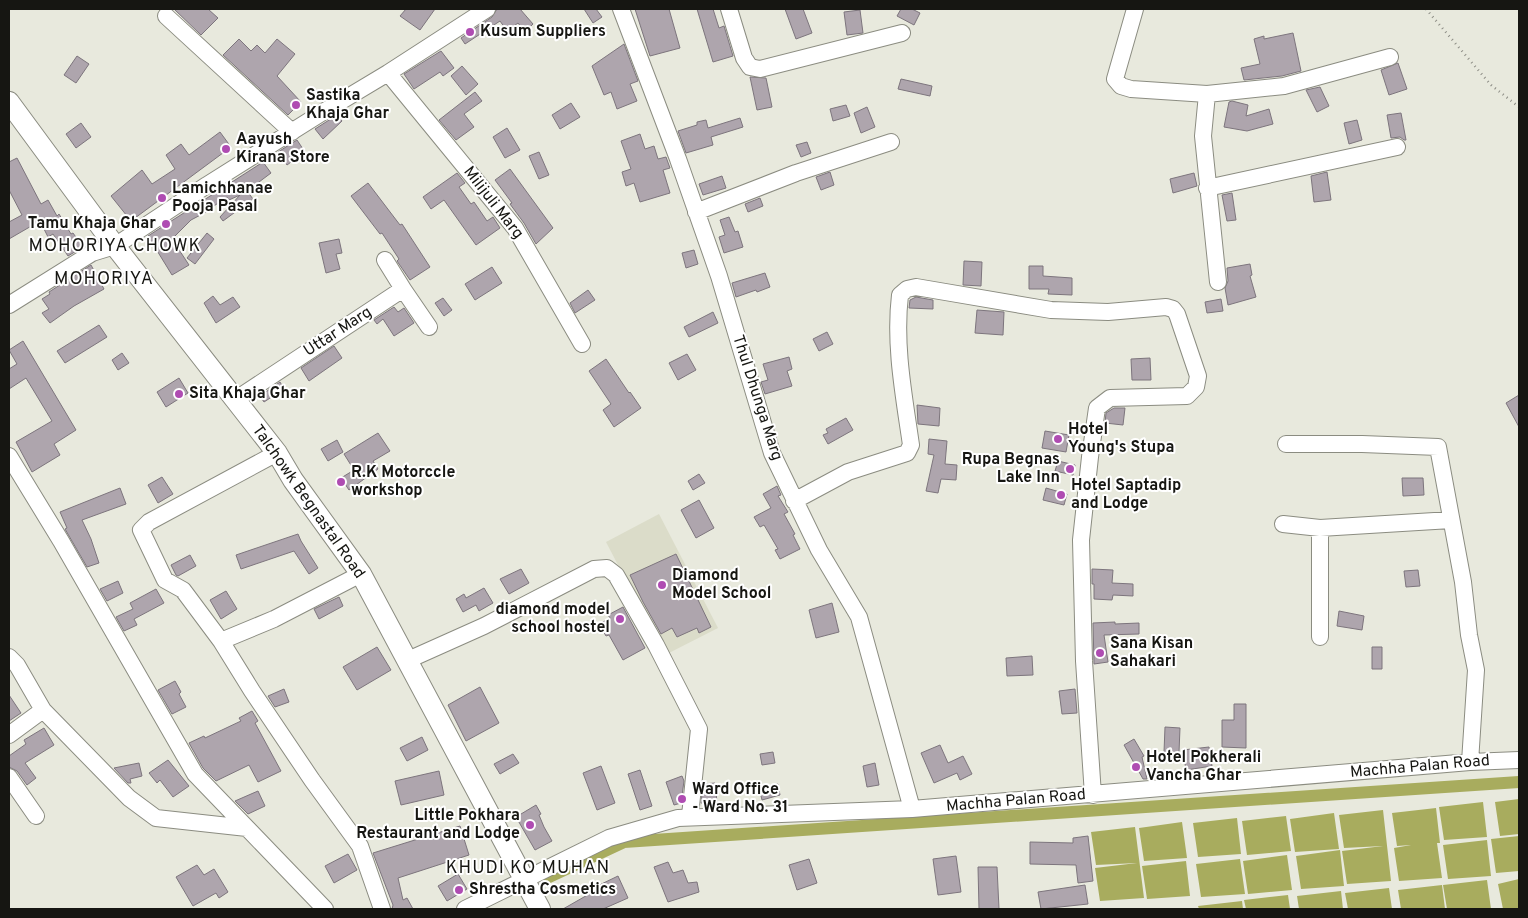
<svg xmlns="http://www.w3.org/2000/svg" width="1528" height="918" viewBox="0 0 1528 918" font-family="Overpass,sans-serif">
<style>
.built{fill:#dbdcc9}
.water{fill:#a8ac5e}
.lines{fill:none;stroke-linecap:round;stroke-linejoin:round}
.canal{stroke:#a8ac5e;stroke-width:12}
.building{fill:#aea5ad;stroke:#7d757d}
.minor-casing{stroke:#8b8c81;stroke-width:18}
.major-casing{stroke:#8b8c81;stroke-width:22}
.path{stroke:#8d8d85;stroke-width:2.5;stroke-dasharray:1 4;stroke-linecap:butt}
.minor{stroke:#fff;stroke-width:16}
.major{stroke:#fff;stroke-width:20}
.poi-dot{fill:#af4cb2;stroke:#fff;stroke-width:2}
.labels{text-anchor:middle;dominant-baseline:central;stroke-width:4;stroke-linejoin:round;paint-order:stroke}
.poi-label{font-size:16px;font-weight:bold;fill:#161612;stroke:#fff;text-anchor:start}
.street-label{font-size:16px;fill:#161612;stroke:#fff}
.neighbourhood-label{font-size:18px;letter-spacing:1px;fill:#161612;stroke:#fff}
</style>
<rect width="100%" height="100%" fill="#e8e9dd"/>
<path class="built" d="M659,514L718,628L665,655L606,542Z"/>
<path class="water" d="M1519,799V834L1500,836L1495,802Z
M1483,802L1487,837L1444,840L1439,807Z
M1436,808L1440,843H1437L1442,878L1399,881L1394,848L1411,845L1397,846L1392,813Z
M1383,810L1391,881L1347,884L1342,851L1383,846L1344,848L1339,815Z
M1334,813L1339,849L1295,852L1290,819Z
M1286,816L1291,851L1247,855L1242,821Z
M1237,818L1241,854L1198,857L1193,823Z
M1182,822L1187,858L1144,861L1139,828Z
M1135,827L1144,898L1100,901L1095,868L1137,863L1096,865L1091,832Z
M1519,836V871L1496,873L1491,839Z
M1487,840L1491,876L1448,879L1443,845Z
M1340,850L1344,886L1301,889L1296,856Z
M1287,855L1292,890L1248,894L1243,861Z
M1240,859L1245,894L1201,897L1196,864Z
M1186,861L1190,896L1147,899L1142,866Z
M1519,879V909H1503L1498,884Z
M1487,880L1491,909H1447L1443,885Z
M1442,885L1445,909H1401L1398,890Z
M1389,888L1392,909H1348L1345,893Z
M1341,891L1343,909H1299L1297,896Z
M1288,895L1290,909H1246L1244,900Z
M1242,901L1243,909H1199L1198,906Z"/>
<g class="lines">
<path class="canal" d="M549,877L624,842L1519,782"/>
</g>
<path class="building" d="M174,9H208L218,18L201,35Z
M406,9H435L420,30L400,16Z
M497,9H520L533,24L525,32L518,23L507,31L500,21L465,44L461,38L492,17Z
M584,9H596L602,17L593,23Z
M635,9H669L680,48L650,56Z
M697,9H713L719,28L724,26L733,56L713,62Z
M785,9H803L812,33L796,39Z
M901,9H912L920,13L914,25L897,16Z
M860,10L863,33L847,35L844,12Z
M1293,33L1301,71L1282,76L1244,80L1241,68L1260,64L1254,39L1264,36V39Z
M239,39L251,51L257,45L265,53L277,39L295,54L277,76L301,102L288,115L223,55Z
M624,44L638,81L630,84L637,101L617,109L611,92L604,95L592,66Z
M441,51L454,68L443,76L440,72L414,89L404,74Z
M77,56L89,64L76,83L64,75Z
M1398,63L1407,89L1389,95L1381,70Z
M462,66L478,84L466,95L451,76Z
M750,77L766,78L772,107L757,110Z
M901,79L932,86L930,96L898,89Z
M1320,87L1329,106L1317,112L1306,90Z
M475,92L482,101L464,114L474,127L456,140L439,120Z
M1232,101L1248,105L1246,116L1269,109L1273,124L1247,131L1224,127L1229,102Z
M571,103L580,117L560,129L552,115Z
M846,105L850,116L833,121L830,109Z
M867,107L875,127L861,133L854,113Z
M1401,113L1406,140H1404L1400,137L1391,138L1387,115Z
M337,115L342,121L323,139L315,129Z
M740,118L743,127L711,137L713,145L686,153L678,131L697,125V122L706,120L708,128Z
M1357,120L1362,140L1349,144L1344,123Z
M81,123L91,137L76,148L66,134Z
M507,128L520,150L505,158L493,137Z
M220,132L231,147L131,221L111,196L142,170L152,184L175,169L166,155L181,144L189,155Z
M640,134L645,149L654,146L658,159L666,157L670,168L663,170L670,193L640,202L634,183L626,186L622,172L631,169L621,141Z
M297,140L305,152L287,165L278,152Z
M807,142L811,153L801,157L796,145Z
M539,152L549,175L539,179L529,156Z
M17,158L41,204L48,200L57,216L59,214L71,234L73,233L83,247L68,256L53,234L48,237L40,221L9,239V222L22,215L9,190V162Z
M263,162L271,173L247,191L253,199L223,221L220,217L240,195L229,200L227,197L208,210V211L191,220L172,239L189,265L172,275L148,236Z
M510,169L553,228L536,244L524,223L510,204L512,203L495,180Z
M830,172L834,185L821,190L816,177Z
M1327,172L1331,200L1314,202L1311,176Z
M457,173L465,183L459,187L471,204L474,202L487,221L493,217L500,228L476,245L444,200L431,209L423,197Z
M1194,173L1197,186L1173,193L1170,179Z
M722,176L726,188L703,195L699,184Z
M368,183L400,225L402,224L430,267L410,280L397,261L399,259L382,233L380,234L351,196Z
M1232,193L1236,220L1227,221L1222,195Z
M760,198L763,206L748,212L745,204Z
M729,217L735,232L738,231L743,247L724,253L719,237L725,235L720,220Z
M207,233L214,239L195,264L187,258Z
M339,239L342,253L336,254L340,269L326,273L319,243Z
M694,250L698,264L686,268L682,253Z
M964,261L982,262L981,286L963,285Z
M1250,264L1252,275L1250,276L1256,297L1228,305L1225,288L1228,281L1227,268Z
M91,265L104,289L74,306L50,323L42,313L49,309L42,299L50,294L49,292Z
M1029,266H1043V276L1072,278V295L1048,294L1049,289H1029Z
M492,267L502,283L475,300L465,284Z
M765,273L770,287L757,292L756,290L736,297L732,283Z
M588,290L595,300L575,313L570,303Z
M213,296L220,305L233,297L240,307L216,323L204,303Z
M916,297L933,300V309L909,308L910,300Z
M443,298L452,310L444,316L435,303Z
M1221,299L1223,311L1207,313L1205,302Z
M394,307L398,312L404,308L414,323L394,336L383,319L377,324L374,320Z
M977,310L1004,312L1003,335L975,333Z
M713,312L718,323L689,337L684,327Z
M99,325L107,337L65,363L57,351Z
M827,332L833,344L819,351L813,339Z
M23,341L76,430L54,444L60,455L32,472L16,442L52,421L26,378L9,389V369L17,364L9,350Z
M334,346L342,358L309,381L301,368Z
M122,353L129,363L118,370L112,360Z
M687,354L696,370L678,380L669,363Z
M789,357L792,369L787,371L792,386L765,394L761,382L768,380L763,364Z
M1150,358L1151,380H1132L1131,359Z
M606,359L629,393L630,392L641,408L614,427L603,410L611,404L589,371Z
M179,378L188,393L166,407L157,392Z
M280,382L284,389L264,402L260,396Z
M1519,395V427L1506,403Z
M917,405L940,408L939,426L918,424Z
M1114,408H1125L1123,425L1105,423L1106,413Z
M846,418L853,430L828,444L823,435L828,433L826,429Z
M1045,431L1069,435L1066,452L1042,448Z
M378,433L390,451L373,461L378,469L349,490L341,478L354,470L344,454Z
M929,439L947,441L945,464L957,465L956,480L941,479L938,493L926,491L934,455L928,454Z
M337,440L343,452L328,461L321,449Z
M1058,461L1075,465L1073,475L1055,471Z
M699,474L705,483L693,490L688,481Z
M162,477L173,494L158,503L148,485Z
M1402,478H1423L1424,495L1403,496Z
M777,486L781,495L778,496L788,512L784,514L795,534L793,535L800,549L780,559L775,550L778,549L764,525L760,527L754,517L771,508L763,494Z
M120,488L126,504L82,520L91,539L99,563L87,567L65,529L67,528L60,512Z
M1046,488L1067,494L1064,505L1043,500Z
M699,500L714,528L696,538L681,510Z
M298,534L301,541L318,568L309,574L294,551L241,569L236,555Z
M676,554L711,627L699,633L697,628L677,637L672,628L661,634L643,602L630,575Z
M190,555L196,566L178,576L176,575L171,565Z
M521,569L529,583L509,594L500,579Z
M1092,569L1113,570L1112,583L1133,584V596L1113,595L1112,600L1094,599V584H1092Z
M1418,570L1420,586L1406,587L1404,571Z
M118,581L123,593L107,601L100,589Z
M484,588L493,603L479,611L476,605L463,612L456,599L464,594L466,598Z
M156,589L164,603L134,619L137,625L124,631L116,617L133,609L130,603Z
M226,591L237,609L221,619L210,600Z
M339,597L343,606L319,619L314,609Z
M832,603L839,632L816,638L809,610Z
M623,607L645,648L623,660L609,635L606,636L599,624L610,618L608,615Z
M1339,611L1364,616L1362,630L1337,626Z
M1115,622V624L1139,623V634L1104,635L1108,662L1094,664L1093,623Z
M377,647L391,670L357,690L343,667Z
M1372,647H1382V669H1372Z
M1032,656L1033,675L1007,676L1006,658Z
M175,681L181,692L179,694L186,707L172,714L158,690Z
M480,687L499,723L466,741L448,705Z
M284,689L289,702L275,707L268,696Z
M1075,689L1077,713L1062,714L1059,691Z
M9,695L21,713L9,721Z
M1234,704H1246V748L1222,747V720H1234Z
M252,711L258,721L255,723L281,771L258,782L249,765L216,781L203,768L189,743L204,736L205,738L241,721L239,718Z
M1165,727L1180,728L1179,752H1164Z
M44,728L54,745L25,763L36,778L27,785L17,771L9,767V756L26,744L24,740Z
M422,737L428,750L407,761L400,748Z
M1134,739L1144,756L1142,757L1147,779H1143L1124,745Z
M940,745L948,763L963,756L972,774L960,780L957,773L934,783L921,753Z
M1209,747L1212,766L1186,770L1183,750Z
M773,752L775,763L762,765L760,754Z
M513,754L519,763L500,774L494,764Z
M168,760L189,786L173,797L160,780L157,783L149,773Z
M139,763L142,776L130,779L131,783H128L114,768Z
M875,763L879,785L867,787L863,766Z
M601,766L615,803L597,810L583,773Z
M640,770L652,806L640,810L628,774Z
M439,771L444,795L401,805L395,781Z
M682,776L684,781L681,803L674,805L666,782Z
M715,783L717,802L701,803L703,784Z
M778,784L780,795L762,800L759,788Z
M258,791L265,806L248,814L235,801Z
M536,805L541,814L539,815L544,827L552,841L535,850L516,817Z
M460,826L469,855L398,878L403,900L407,898L413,909H392L393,905L373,853Z
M1088,836L1093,881L1078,883L1076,865L1030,864V842L1073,843V838Z
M348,854L357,870L334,883L325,866Z
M956,856L961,892L938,895L933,859Z
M809,859L817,883L797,890L789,865Z
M668,862L673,873L683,870L688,883L697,882L699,892L668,902L654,867Z
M197,865L204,875L214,869L228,892L219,898L216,893L193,906L176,877Z
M978,867H997L999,909H979Z
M458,874L467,889L447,901L438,886Z
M618,876L628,898L603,909H563L591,893L589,890Z
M1085,885L1088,904L1041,909L1038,892Z"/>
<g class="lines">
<defs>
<path id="minor" d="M621,9L678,159L719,276L772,453L819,550L859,617L912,809
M729,9L744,58L750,67L760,69L902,33
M1135,9L1115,79L1121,86L1131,89L1207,94L1203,136L1218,282
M166,16L292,132
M388,73L515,228L582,344
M1207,94L1284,86L1390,57
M1207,188L1397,147
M696,212L796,173L891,142
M385,260L403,289
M9,305L92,253L115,246L207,185L323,112L388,73L487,9
M235,400L403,289L429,327
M1286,444H1362L1438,447L1463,582L1469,635L1476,670L1470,762
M9,456L61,541L195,774L247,828
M794,501L848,472L907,453L911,445C904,396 894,345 900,295L907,289L916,287L1051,310L1108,312L1166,307L1173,309L1177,314L1198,376L1196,387L1187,396L1110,398L1097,408L1090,457L1081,540L1084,661L1093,795
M1283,524L1320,528L1451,520
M361,574L274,619L221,641L252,691L312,780L360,846L382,909
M1320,637V528
M221,641L183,590L165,580L141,530L149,522L277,453
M9,657L17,665L43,710L129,798L156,818L247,828L325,909
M408,660L484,626L594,569L607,568L616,575L656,645L699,729L690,816
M9,735L43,710
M9,777L36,816
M465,909L609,838L678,818L912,809L1470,762L1519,760"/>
<path id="major" d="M9,102L115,246L277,453L293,480L361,574L540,909"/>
</defs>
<use href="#minor" class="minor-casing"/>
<use href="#major" class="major-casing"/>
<path class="path" d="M1426,9L1491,85L1519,107"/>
<use href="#minor" class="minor"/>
<use href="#major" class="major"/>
</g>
<g class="poi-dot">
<circle cx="470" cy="32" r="5"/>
<circle cx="296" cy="105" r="5"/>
<circle cx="226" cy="149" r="5"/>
<circle cx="162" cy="198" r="5"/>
<circle cx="166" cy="224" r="5"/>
<circle cx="179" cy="394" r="5"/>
<circle cx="1058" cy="439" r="5"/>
<circle cx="1070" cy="469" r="5"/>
<circle cx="341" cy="482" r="5"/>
<circle cx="1061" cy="495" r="5"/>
<circle cx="662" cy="585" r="5"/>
<circle cx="620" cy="619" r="5"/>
<circle cx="1100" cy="653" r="5"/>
<circle cx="1136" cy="767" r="5"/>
<circle cx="682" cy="799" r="5"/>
<circle cx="530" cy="825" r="5"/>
<circle cx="459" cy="890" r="5"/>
</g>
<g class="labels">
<g class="poi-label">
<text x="480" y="32">Kusum Suppliers</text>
<text x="306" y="96">Sastika<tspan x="306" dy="18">Khaja Ghar</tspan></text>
<text x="236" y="140">Aayush<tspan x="236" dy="18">Kirana Store</tspan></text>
<text x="172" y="189">Lamichhanae<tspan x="172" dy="18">Pooja Pasal</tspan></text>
<text x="156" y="224" text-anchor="end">Tamu Khaja Ghar</text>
<text x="189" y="394">Sita Khaja Ghar</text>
<text x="1068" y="430">Hotel<tspan x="1068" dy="18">Young's Stupa</tspan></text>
<text x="1060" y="460" text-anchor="end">Rupa Begnas<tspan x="1060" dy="18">Lake Inn</tspan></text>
<text x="351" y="473">R.K Motorccle<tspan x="351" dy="18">workshop</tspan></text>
<text x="1071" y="486">Hotel Saptadip<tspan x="1071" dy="18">and Lodge</tspan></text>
<text x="672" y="576">Diamond<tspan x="672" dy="18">Model School</tspan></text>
<text x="610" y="610" text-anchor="end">diamond model<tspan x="610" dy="18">school hostel</tspan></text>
<text x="1110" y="644">Sana Kisan<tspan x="1110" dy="18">Sahakari</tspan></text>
<text x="1146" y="758">Hotel Pokherali<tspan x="1146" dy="18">Vancha Ghar</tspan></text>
<text x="692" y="790">Ward Office<tspan x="692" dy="18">- Ward No. 31</tspan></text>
<text x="520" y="816" text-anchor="end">Little Pokhara<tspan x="520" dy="18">Restaurant and Lodge</tspan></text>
<text x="469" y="890">Shrestha Cosmetics</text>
</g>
<g class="street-label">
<text transform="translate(493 203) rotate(52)">Milijuli Marg</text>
<text transform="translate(338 332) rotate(-33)">Uttar Marg</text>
<text transform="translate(757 398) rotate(72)">Thul Dhunga Marg</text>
<text transform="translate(308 502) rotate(55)">Talchowk Begnastal Road</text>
<text transform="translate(1420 767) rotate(-5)">Machha Palan Road</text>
<text transform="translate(1016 801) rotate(-5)">Machha Palan Road</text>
</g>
<g class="neighbourhood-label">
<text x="115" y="246">MOHORIYA CHOWK</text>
<text x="104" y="279">MOHORIYA</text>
<text x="528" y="868">KHUDI KO MUHAN</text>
</g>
</g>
<rect width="1528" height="918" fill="none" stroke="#161612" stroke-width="20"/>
</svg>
